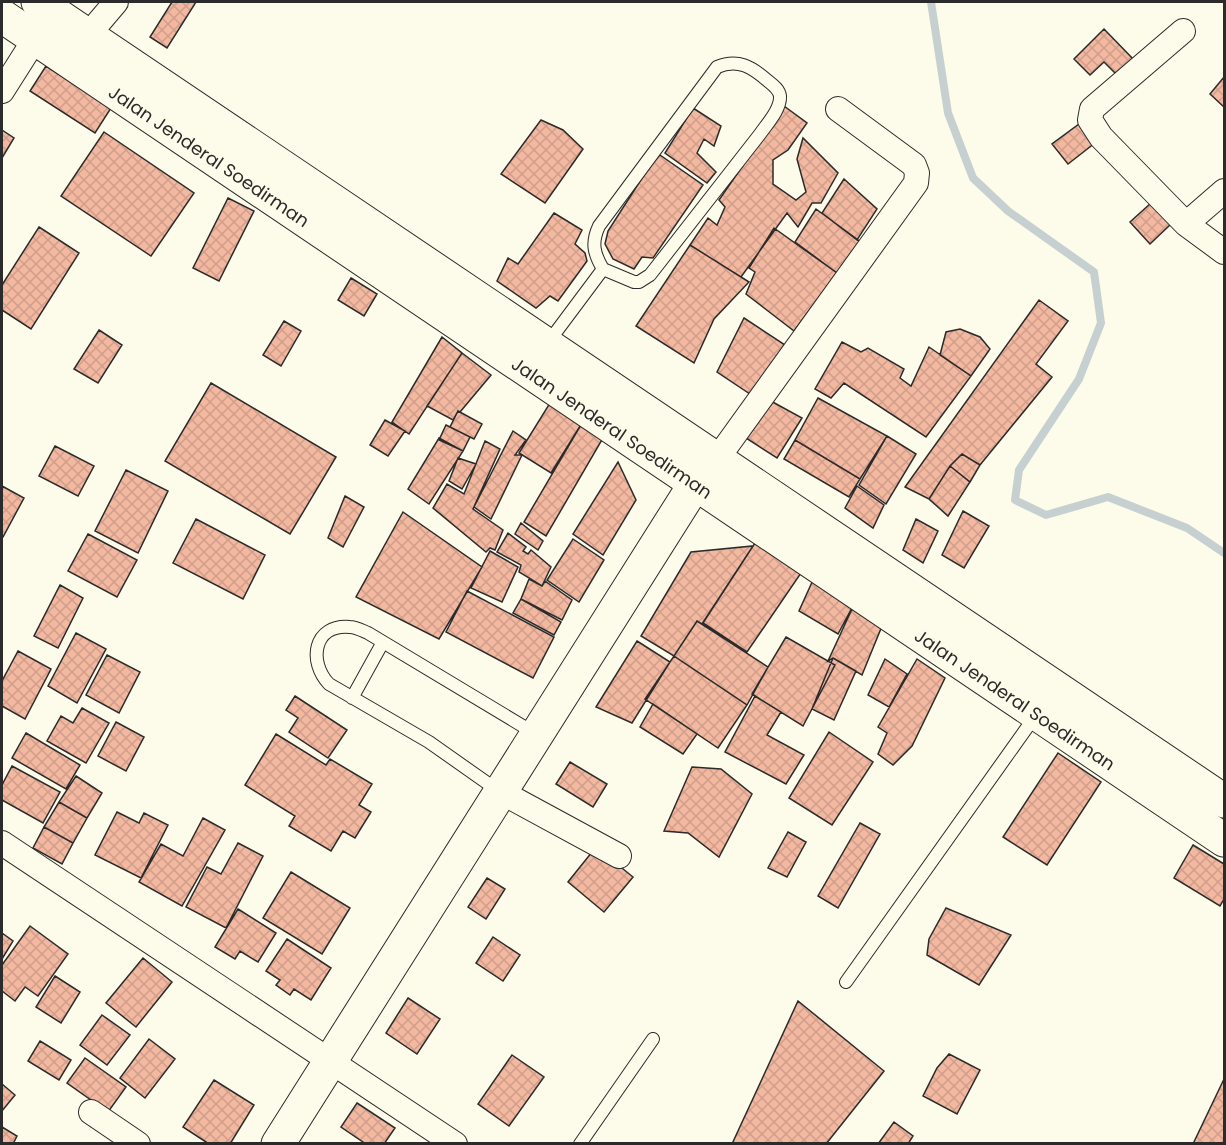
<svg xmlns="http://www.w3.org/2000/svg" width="1226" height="1145" viewBox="0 0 1226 1145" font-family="Poppins,sans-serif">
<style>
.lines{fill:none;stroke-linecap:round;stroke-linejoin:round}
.stream{stroke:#c7d0d0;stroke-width:8}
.building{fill:url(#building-cross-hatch);stroke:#2b2b2b;stroke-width:1.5}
.lane-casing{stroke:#2b2b2b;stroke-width:14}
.street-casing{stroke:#2b2b2b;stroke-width:26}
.primary-casing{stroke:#2b2b2b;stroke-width:35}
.lane{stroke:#fdfbea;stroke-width:12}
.street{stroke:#fdfbea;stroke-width:24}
.primary{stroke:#fdfbea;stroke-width:33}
.labels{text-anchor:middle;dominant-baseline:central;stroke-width:4.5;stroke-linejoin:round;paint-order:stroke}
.street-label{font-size:18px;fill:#2b2b2b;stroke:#fdfbea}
</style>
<defs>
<pattern id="building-cross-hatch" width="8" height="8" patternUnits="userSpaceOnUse" patternTransform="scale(1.5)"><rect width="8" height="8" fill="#f2b8a0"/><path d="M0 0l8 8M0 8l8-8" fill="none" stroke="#d09e8a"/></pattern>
</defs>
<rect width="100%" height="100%" fill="#fdfbea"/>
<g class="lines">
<path class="stream" d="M931,2L948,113L973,178L1008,211L1094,272L1101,323L1079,379L1019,470L1015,500L1046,515L1108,497L1187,528L1224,553"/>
</g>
<path class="building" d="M172,2H196L167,48L150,37Z
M1104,29L1135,61L1119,77L1104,62L1090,75L1074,59Z
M46,66L111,108L95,133L30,91Z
M1224,77V107L1210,94Z
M784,106L807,123L788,150L773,160V184L796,200L806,192L797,159L803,138L838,173L821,203H812L798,227L787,213L741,277L690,245L708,218L717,225L725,207L719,200Z
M693,108L721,126L714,146L704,139L697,153L716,172L707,183L665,153Z
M541,120L563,130L583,149L545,203L501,174Z
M1079,124L1095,143L1068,164L1052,144Z
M2,130L14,138L2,158Z
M104,132L194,193L151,256L61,196Z
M660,155L703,185L653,258L642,257L634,269L613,259L605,244L608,231L653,161Z
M844,179L877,209L857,240L822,213Z
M228,198L254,211L219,281L193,268Z
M1151,203L1171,224L1150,244L1130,222Z
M816,209L862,243L837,273L795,242Z
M554,213L582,230L575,244L585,253L587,261L558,301L550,296L536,308L497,281L508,258L518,264Z
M39,227L79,253L31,329L2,310V285Z
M774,228L837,273L794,331L746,294L755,272L749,268Z
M690,245L749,282L714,319L694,363L636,326Z
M351,278L377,294L364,316L338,300Z
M1039,300L1068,321L1036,364L1052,377L980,465L962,454L950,466L929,499L905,487Z
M744,318L785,345L753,396L717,372Z
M284,321L301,331L281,366L263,355Z
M960,329L980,337L990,349L971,376L940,355L946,332Z
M99,330L122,345L98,383L74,369Z
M442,337L462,353L409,434L392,422Z
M842,342L861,352L868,348L904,369L900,378L911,386L929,347L971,376L926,437L844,383L831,398L815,389Z
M462,353L491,375L460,412L458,411L453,420L427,406Z
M211,383L336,457L290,534L165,461Z
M818,398L887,436L860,479L795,440Z
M769,400L802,418L777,458L746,438Z
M550,403L582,423L551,473L519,453Z
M458,411L482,424L474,439L450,427Z
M385,420L405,431L388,456L370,445Z
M582,423L603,438L546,536L524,522Z
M446,425L470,437L463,451L439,440Z
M513,431L526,440L515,455H522L491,519L474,507Z
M887,436L916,454L886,504L859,485Z
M439,438L463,451L429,504L408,489Z
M795,440L860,479L849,497L784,459Z
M485,441L500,449L473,509L503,530L495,550L490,548L486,552L433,508L447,484L464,494Z
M55,446L94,466L78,496L39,476Z
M962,454L980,465L970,482L950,466Z
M458,458L476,464L462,489L449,481Z
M618,462L636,500L603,555L573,534Z
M950,466L970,482L948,516L929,499Z
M126,470L168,491L138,553L95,531Z
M2,486L24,498L3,537H2Z
M857,486L884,505L873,528L845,508Z
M345,496L364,507L343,547L328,538Z
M963,511L989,526L964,568L942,555Z
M403,512L482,567L439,639L356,597Z
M196,519L265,555L243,599L173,563Z
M916,519L938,531L923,563L903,550Z
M521,523L543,541L538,550L515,534Z
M508,533L526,547L523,551L528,554L531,550L551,567L542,586L519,572L521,565L497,552Z
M88,534L137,560L117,597L68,571Z
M573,539L604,560L579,602L547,580Z
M755,543L801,573L747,652L703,623Z
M753,546L702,624L697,621L674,656L641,636L691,552Z
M490,551L518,567L502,602L471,588Z
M529,579L542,586L545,581L572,600L562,620L521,599Z
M813,580L854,604L838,634L799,611Z
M60,585L83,598L58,648L34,636Z
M467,591L554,637L533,678L446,632Z
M521,599L561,622L554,635L513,613Z
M852,609L882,626L862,675L833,658L828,661Z
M697,621L768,667L747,705L674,656Z
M76,633L106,649L77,703L48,686Z
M786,637L835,665L803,726L752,694Z
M637,641L670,662L632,723L596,707Z
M18,651L51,669L25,719L2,706V681Z
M107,655L140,672L119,713L86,695Z
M674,656L747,705L718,748L645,699Z
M833,658L856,671L834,720L812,709Z
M885,659L907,674L889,707L868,695Z
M917,659L945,678L912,746L893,765L878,754L887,733L878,727Z
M295,696L347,730L328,758L289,732L298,718L286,710Z
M755,696L781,712L767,735L804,755L786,784L725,752Z
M653,704L697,734L683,754L640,727Z
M82,708L109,723L86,763L47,741L61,716L73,723Z
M116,722L144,737L126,771L98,756Z
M829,732L873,762L832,825L789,798Z
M26,733L80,765L66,789L12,758Z
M276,734L326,765L330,759L372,784L359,805L371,812L355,838L343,831L331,851L289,826L295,816L245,785Z
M1058,753L1101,782L1047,865L1003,837Z
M570,762L607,784L593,807L556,784Z
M12,766L60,792L43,823L2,800V785Z
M692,767L721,769L752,794L719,857L688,833L664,831Z
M76,776L102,793L87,818L59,802Z
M59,802L87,818L73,843L44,827Z
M117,812L139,823L144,813L168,825L141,878L95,855Z
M203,818L225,830L182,906L139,882L161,844L183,856Z
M860,823L880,834L838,908L818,896Z
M44,827L73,843L62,864L33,848Z
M788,832L806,842L787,877L768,868Z
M238,843L263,856L226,928L186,907L207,867L221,874Z
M1193,845L1224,864V899L1220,906L1174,878Z
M596,847L633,877L604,912L568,882Z
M291,872L350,908L322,954L263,918Z
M487,878L505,889L486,919L468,907Z
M946,908L1011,935L979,985L927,955L929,939Z
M238,909L276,933L258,962L240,951L235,959L215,947Z
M30,926L68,954L38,996L25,987L15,1001L2,991V965Z
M2,933L13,941L2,959Z
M493,937L520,955L503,981L476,963Z
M287,939L331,968L311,1000L294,989L290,995L276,985L280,980L266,971Z
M143,958L172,982L136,1027L106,1003Z
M55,976L80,992L61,1023L36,1007Z
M408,998L440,1019L417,1054L386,1033Z
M798,1001L884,1071L826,1144H732Z
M102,1015L130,1035L107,1065L80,1045Z
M149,1039L175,1059L145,1098L120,1078Z
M40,1041L71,1060L59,1080L28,1061Z
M949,1054L980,1070L957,1114L923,1096L937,1068Z
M512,1055L544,1077L509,1126L478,1104Z
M85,1058L126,1087L108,1112L67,1083Z
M1224,1079V1144H1193Z
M214,1080L254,1105L230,1144H209L183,1127Z
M2,1084L15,1095L2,1111Z
M357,1103L395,1128L384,1144H366L341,1127Z
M894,1122L913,1136L908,1144H878Z
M2,1127L17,1136L13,1144H2Z"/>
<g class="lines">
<defs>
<path id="lane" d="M547,344L603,269C594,254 591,243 599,226L717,67C738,58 752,67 768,81C773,85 779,89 780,96C781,109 767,124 760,134L650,275L639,282H634L603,269
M352,698L383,642
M500,792L429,742L329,684C308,662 313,624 350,627C356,627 363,631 368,633L536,734
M846,982L1036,715
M580,1144L653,1039"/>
<path id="street" d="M1183,31L1092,109L1090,120L1101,137L1186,224L1224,252
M88,35L116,2
M2,91L35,39
M1186,224L1224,191
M717,459L916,183L917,173L914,165L838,109
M501,792L619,856
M2,843L455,1144
M91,1112L138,1144"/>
<g id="primary">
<path d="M38,2L1224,801"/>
<path id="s1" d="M2,16L1224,840"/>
<path d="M278,1144L695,484"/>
</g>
</defs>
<use href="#lane" class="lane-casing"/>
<use href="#street" class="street-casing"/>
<use href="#primary" class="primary-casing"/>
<use href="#lane" class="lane"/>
<use href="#street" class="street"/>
<use href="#primary" class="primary"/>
</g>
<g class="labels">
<g class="street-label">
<text stroke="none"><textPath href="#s1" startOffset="250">Jalan Jenderal Soedirman</textPath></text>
<text stroke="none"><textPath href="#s1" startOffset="736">Jalan Jenderal Soedirman</textPath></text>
<text stroke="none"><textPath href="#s1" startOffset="1222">Jalan Jenderal Soedirman</textPath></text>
</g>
</g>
<rect width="1226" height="1145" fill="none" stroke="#2b2b2b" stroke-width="6"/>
</svg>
